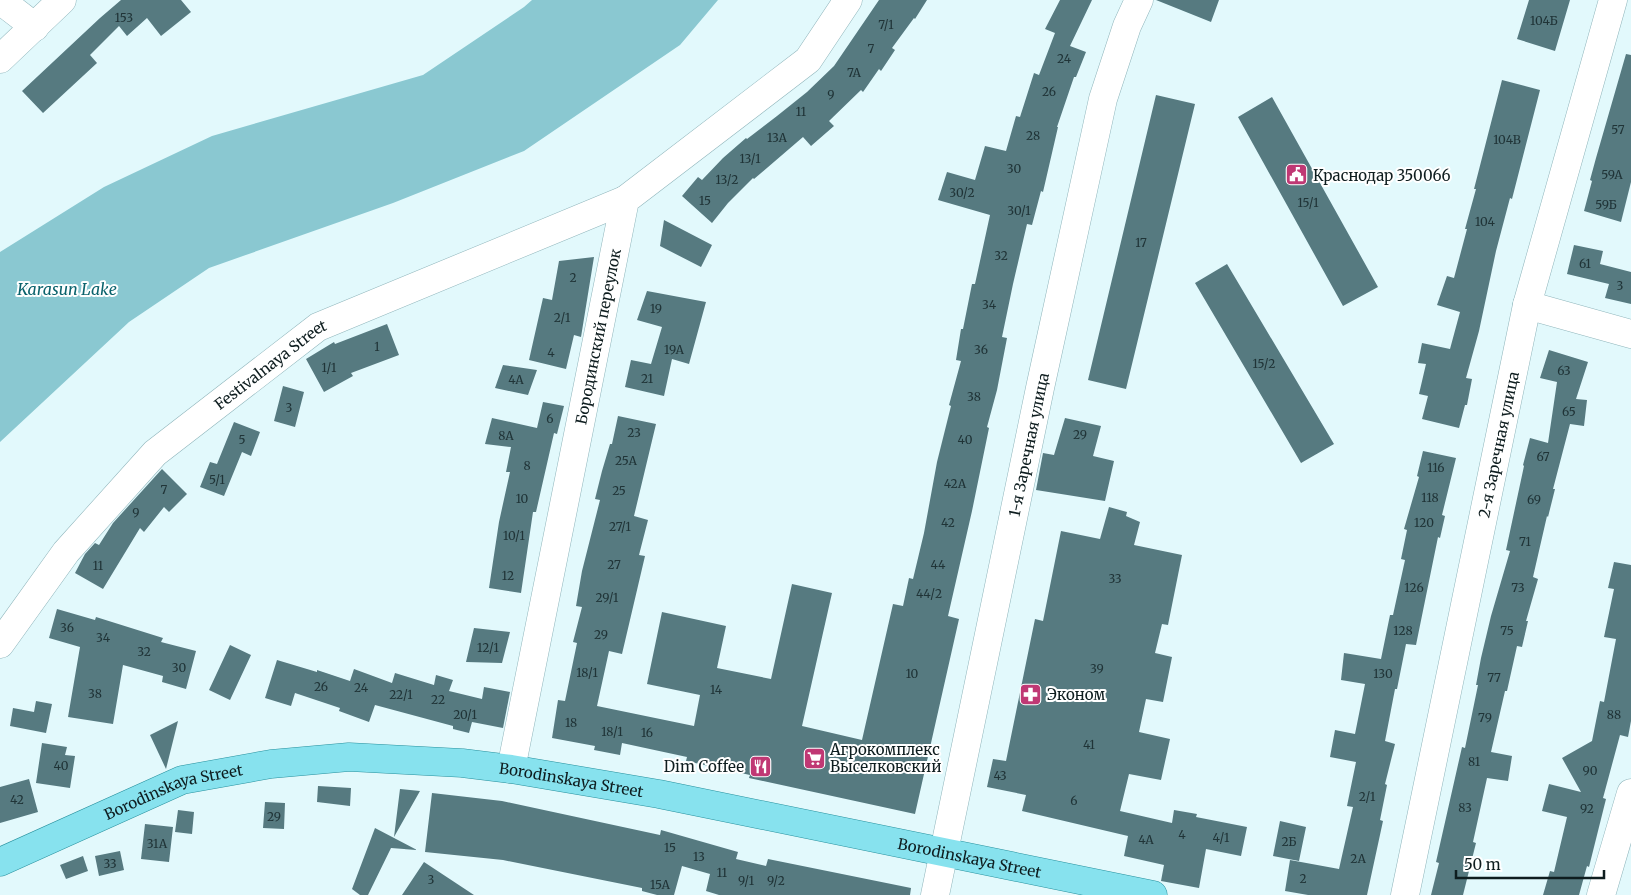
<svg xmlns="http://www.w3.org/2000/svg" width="1631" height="895" viewBox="0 0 1631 895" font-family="Merriweather,serif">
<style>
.water{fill:#8ac8d1}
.building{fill:#567a80}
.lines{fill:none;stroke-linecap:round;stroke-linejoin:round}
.minor-casing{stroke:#8fb5bb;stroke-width:29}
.major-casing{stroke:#29919e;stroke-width:29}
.minor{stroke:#fff;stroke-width:28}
.major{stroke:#87e2ee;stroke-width:28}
.labels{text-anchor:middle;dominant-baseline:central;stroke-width:4;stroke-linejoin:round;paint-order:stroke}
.number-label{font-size:12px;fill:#203437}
.poi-label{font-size:15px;fill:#0e1d1f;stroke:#fff;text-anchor:start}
.street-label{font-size:15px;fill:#0e1d1f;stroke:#fff}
.water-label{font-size:16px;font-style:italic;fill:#0a626c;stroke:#fff}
</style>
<rect width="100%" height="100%" fill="#e2f9fc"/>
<path class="water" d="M532,0H718L680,45L524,151L393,203L209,268L129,322L0,442V252L104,187L212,136L423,75L524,7Z"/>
<path class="building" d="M121,0H181L191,12L161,36L147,18L127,36L119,26L90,55L97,63L43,113L22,91L100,18Z
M879,0H927L915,19L914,18L892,48L895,50L881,71L879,69L863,92L861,90L829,121L834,126L811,146L803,137L754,179L753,178L728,203L712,223L682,196L698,177L702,180L723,158L746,138L747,139L777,116L807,92L834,66Z
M1060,0H1092L1070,46L1086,52L1076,77H1074L1057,127H1058L1043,192L1041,191L1032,225L1027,224L1013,284L1002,337L1007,338L997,390L987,427L989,428L972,511L948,616L959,619L915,814L749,778L750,775L686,761L687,757L622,743L620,755L594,750L595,746L552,738L558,700L565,701L577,643L573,642L582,607L576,606L582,571L600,500L595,499L602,471L610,444H612L618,416L656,424L634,516L648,520L639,555L645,556L622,654L609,651L597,706L694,726L700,695L647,684L662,612L726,626L717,668L771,679L792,584L832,593L802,726L862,740L893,604L903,606L909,578L913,579L924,533L937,462L951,406L949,405L961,361L956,360L961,329H963L972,284H975L990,215L938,200L947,172L975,180L985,146L1006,151L1016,116L1020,117L1034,73L1039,75L1055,33L1045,29Z
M1156,0H1219L1211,22Z
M1529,0H1570L1555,51L1517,39Z
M1626,54L1631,55V182L1621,222L1584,211L1592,181L1590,180L1596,158Z
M1502,80L1540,90L1512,199L1510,198L1496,251L1479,331L1466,378L1472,379L1467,405H1465L1459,428L1422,419L1428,396L1419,394L1426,364L1418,363L1422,343L1450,349L1460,312L1437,305L1447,276L1454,278L1467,229H1465L1476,189H1474Z
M1156,95L1195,104L1126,389L1088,380Z
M1272,97L1378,287L1343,306L1238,117Z
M664,220L712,245L701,267L660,246Z
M1574,245L1603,251L1600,264L1631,272V304L1605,298L1609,284L1567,274Z
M594,257L581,337L574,335L566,369L529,360L543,298L552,300L559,261Z
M1227,264L1334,444L1301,463L1195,283Z
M647,291L706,302L689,364L672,359L664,396L625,387L631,360L651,364L662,327L637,320Z
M387,324L399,355L351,373L353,376L324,392L306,359L334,342L335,344Z
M1549,350L1588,362L1576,399L1587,400L1584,426L1570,424L1553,489H1555L1548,517L1547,516L1533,577L1538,579L1526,621H1528L1522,647L1517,646L1507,691H1505L1491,752L1512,756L1508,781L1487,778L1473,842L1476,843L1463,895H1431L1439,863L1436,862L1462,747L1465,748L1478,685H1476L1481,658L1491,616L1510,551L1506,550L1524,466L1523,465L1530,438L1548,443L1557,382L1540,378Z
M503,365L537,370L528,395L495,388Z
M283,386L304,392L295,427L274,421Z
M543,402L564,406L557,434L554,433L536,512H533L521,593L489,588L499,522L510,472H506L511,447L485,444L492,418L537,428Z
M1065,418L1101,426L1093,456L1114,461L1105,501L1036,490L1043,453L1054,455Z
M234,422L260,432L251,456L242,452L224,496L200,487L210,462L217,464Z
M1423,451L1456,458L1442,515L1445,516L1440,538L1438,537L1416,645L1406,644L1397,689H1395L1385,741L1395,744L1385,784L1387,785L1380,820L1383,821L1367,895H1308L1285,891L1290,860L1339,869L1353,807L1347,806L1356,762L1330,757L1335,730L1355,734L1365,684L1341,680L1344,653L1381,659L1390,615H1393L1405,560L1401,559L1407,530L1404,529L1419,477L1417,476Z
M162,469L187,494L169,512L164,507L144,532L140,528L103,589L75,573L85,554L95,543L99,545L113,523Z
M1109,507L1127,512L1126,516L1140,522L1134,545L1182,555L1168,625L1162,624L1155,653L1172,657L1163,702L1146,699L1139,732L1170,739L1161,780L1129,774L1120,811L1172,823L1174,810L1197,814L1196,817L1247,827L1241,856L1206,849L1199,888L1161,881L1164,865L1124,856L1128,836L1022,811L1026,795L987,787L993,759L1006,761L1035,619L1043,621L1061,531L1100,539Z
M1614,562L1631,565V721L1628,737L1620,735L1603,798L1606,799L1589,867L1587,866L1579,895H1543L1550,871L1554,872L1567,817L1542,811L1549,784L1581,792L1562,758L1592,741L1600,701L1604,702L1616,639L1604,637L1614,589L1608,588Z
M57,609L95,620L96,617L163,638L161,642L196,651L186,689L162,682L163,676L123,665L113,724L68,717L80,647L49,638Z
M474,628L510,632L502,663L466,662Z
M230,645L251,655L230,700L209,690Z
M277,660L317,672V670L350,681L354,669L392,683L395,673L434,685L436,675L453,680L449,691L482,699L484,687L510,692L503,728L472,722L469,733L453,729V726L375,705L369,722L339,711L340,708L295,693L291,706L265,698Z
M36,701L52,704L46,733L10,726L13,708L34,712Z
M178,721L166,769L150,735Z
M42,743L67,747L65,755L75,756L70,788L36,783Z
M29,779L38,812L0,823V787Z
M318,786L351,788L350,806L317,802Z
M400,789L420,791L394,837Z
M432,793L502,801L660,835L661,830L738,852L736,859L766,866L768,859L911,888L910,895H719L706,891L710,874L682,866L674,895H657L642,891V888L503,860L425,852Z
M265,802L285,803L284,829L263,828Z
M178,810L194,812L192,834L175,832Z
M1280,821L1306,827L1299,861L1273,856Z
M145,824L173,827L169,862L141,859Z
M375,828L417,850L391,848L368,895H360L352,889Z
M120,851L124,870L99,876L95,856Z
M83,856L88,871L66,879L60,865Z
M424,862L474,895H402Z"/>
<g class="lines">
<defs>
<g id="minor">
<path d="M0,0L35,27"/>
<path d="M0,59L62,0"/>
<path d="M1527,305L1631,334"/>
<path id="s1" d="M0,644L66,552L155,453L318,327L625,200"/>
<path id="s2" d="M511,769L625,200L808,60L848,0"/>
<path id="s3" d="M935,895L1040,388L1103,99L1127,26L1139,0"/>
<path id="s4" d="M1405,895L1527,305L1613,0"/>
<path d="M1601,895L1631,793"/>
</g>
<g id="major">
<path id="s5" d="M0,862L182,780L271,764L349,757L462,763L511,769L659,794L1153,895"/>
</g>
</defs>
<use href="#minor" class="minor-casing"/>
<use href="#major" class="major-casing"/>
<use href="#minor" class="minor"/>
<use href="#major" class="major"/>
</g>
<defs>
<symbol id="civic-square" viewBox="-11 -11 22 22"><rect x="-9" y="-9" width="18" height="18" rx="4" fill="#c03874" stroke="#fff"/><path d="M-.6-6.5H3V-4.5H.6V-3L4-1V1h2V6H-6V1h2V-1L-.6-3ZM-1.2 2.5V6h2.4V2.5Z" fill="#fff"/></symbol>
<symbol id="pharmacy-square" viewBox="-11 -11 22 22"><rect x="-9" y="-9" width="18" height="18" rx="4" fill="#c03874" stroke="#fff"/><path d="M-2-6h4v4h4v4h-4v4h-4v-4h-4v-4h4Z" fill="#fff"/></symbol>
<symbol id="supermarket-square" viewBox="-11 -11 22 22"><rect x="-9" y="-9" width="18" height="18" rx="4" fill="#c03874" stroke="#fff"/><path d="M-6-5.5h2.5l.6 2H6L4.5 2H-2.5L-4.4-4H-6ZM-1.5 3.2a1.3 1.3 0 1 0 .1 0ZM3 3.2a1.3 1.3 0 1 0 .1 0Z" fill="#fff"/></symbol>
<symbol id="restaurant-square" viewBox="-11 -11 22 22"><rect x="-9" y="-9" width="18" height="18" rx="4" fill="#c03874" stroke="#fff"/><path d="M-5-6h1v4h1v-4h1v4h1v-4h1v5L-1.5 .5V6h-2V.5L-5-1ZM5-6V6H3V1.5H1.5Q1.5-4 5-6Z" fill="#fff"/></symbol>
</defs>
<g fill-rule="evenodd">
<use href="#civic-square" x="1284" y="162" width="25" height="25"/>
<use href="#pharmacy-square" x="1018" y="682" width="25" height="25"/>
<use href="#supermarket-square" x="802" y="746" width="25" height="25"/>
<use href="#restaurant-square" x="748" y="754" width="25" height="25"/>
</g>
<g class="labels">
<g class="number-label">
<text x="124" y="17">153</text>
<text x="1544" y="20">104Б</text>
<text x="886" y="24">7/1</text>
<text x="871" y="48">7</text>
<text x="1064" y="58">24</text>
<text x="854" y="72">7А</text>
<text x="1049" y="91">26</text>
<text x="831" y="94">9</text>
<text x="801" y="111">11</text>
<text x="1618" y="129">57</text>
<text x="1033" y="135">28</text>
<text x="777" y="137">13А</text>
<text x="1507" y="139">104В</text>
<text x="750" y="158">13/1</text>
<text x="1014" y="168">30</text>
<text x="1612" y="174">59А</text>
<text x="727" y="179">13/2</text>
<text x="962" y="192">30/2</text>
<text x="705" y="200">15</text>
<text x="1308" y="202">15/1</text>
<text x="1606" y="204">59Б</text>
<text x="1019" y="210">30/1</text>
<text x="1485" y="221">104</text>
<text x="1141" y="242">17</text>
<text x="1001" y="255">32</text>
<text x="1585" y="263">61</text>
<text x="573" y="277">2</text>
<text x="1620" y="285">3</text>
<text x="989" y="304">34</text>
<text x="656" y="308">19</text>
<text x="562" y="317">2/1</text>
<text x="377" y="346">1</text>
<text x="674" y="349">19А</text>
<text x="981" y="349">36</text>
<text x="551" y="352">4</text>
<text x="1264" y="363">15/2</text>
<text x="329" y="367">1/1</text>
<text x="1564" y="370">63</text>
<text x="647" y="378">21</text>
<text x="516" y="379">4А</text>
<text x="974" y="396">38</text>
<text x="289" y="407">3</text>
<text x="1569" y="411">65</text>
<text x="550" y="418">6</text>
<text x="634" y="432">23</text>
<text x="1080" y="434">29</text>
<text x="506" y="435">8А</text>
<text x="242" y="439">5</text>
<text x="965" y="439">40</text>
<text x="1543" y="456">67</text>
<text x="626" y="460">25А</text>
<text x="527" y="465">8</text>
<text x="1436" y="467">116</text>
<text x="217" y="479">5/1</text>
<text x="955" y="483">42А</text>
<text x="164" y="489">7</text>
<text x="619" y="490">25</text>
<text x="1430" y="497">118</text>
<text x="522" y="498">10</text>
<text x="1534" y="499">69</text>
<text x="136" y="512">9</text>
<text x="948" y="522">42</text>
<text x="1424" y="522">120</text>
<text x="620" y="526">27/1</text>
<text x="514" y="535">10/1</text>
<text x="1525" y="541">71</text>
<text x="614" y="564">27</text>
<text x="938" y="564">44</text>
<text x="98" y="565">11</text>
<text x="508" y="575">12</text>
<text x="1115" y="578">33</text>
<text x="1414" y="587">126</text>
<text x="1518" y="587">73</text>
<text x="929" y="593">44/2</text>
<text x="607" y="597">29/1</text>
<text x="67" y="627">36</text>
<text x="1403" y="630">128</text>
<text x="1507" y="630">75</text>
<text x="601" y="634">29</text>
<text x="103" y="637">34</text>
<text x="488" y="647">12/1</text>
<text x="144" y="651">32</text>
<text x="179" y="667">30</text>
<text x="1097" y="668">39</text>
<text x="587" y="672">18/1</text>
<text x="912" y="673">10</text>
<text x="1383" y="673">130</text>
<text x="1494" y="677">77</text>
<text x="321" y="686">26</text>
<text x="361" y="687">24</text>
<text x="716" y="689">14</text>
<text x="95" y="693">38</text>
<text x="401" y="694">22/1</text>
<text x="438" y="699">22</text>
<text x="465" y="714">20/1</text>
<text x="1614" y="714">88</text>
<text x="1485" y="717">79</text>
<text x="571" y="722">18</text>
<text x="612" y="731">18/1</text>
<text x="647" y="732">16</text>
<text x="1089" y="744">41</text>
<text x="1474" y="761">81</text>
<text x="61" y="765">40</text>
<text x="1590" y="770">90</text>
<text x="1000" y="775">43</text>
<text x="1367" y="796">2/1</text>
<text x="17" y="799">42</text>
<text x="1074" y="800">6</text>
<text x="1465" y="807">83</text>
<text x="1587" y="808">92</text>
<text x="274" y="816">29</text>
<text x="1182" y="834">4</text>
<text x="1221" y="837">4/1</text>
<text x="1146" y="839">4А</text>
<text x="1289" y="841">2Б</text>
<text x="157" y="843">31А</text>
<text x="670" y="847">15</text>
<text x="699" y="856">13</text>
<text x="1358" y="858">2А</text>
<text x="110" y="863">33</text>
<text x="722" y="872">11</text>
<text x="1303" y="878">2</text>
<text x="431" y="879">3</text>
<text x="746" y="880">9/1</text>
<text x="776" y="880">9/2</text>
<text x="660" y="884">15А</text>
</g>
<g class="poi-label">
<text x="1313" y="175">Краснодар 350066</text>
<text x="1047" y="694">Эконом</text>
<text x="830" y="749">Агрокомплекс<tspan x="830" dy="17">Выселковский</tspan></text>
<text x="744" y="766" text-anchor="end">Dim Coffee</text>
</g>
<g class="street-label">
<text stroke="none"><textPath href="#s2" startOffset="441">Бородинский переулок</textPath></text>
<text stroke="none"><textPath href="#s1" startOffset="392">Festivalnaya Street</textPath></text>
<text stroke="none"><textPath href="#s3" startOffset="460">1-я Заречная улица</textPath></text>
<text stroke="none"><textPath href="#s4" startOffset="460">2-я Заречная улица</textPath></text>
<text stroke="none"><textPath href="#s5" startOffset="592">Borodinskaya Street</textPath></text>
<text stroke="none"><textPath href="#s5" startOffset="188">Borodinskaya Street</textPath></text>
<text stroke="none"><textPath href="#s5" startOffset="998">Borodinskaya Street</textPath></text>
</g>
<g class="water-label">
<text x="67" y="289">Karasun Lake</text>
</g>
</g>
<path d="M1456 870v8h148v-8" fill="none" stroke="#0e1d1f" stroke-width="2.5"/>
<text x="1464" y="870" font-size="15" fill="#0e1d1f" stroke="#ffffff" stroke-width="4" paint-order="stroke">50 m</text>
</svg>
